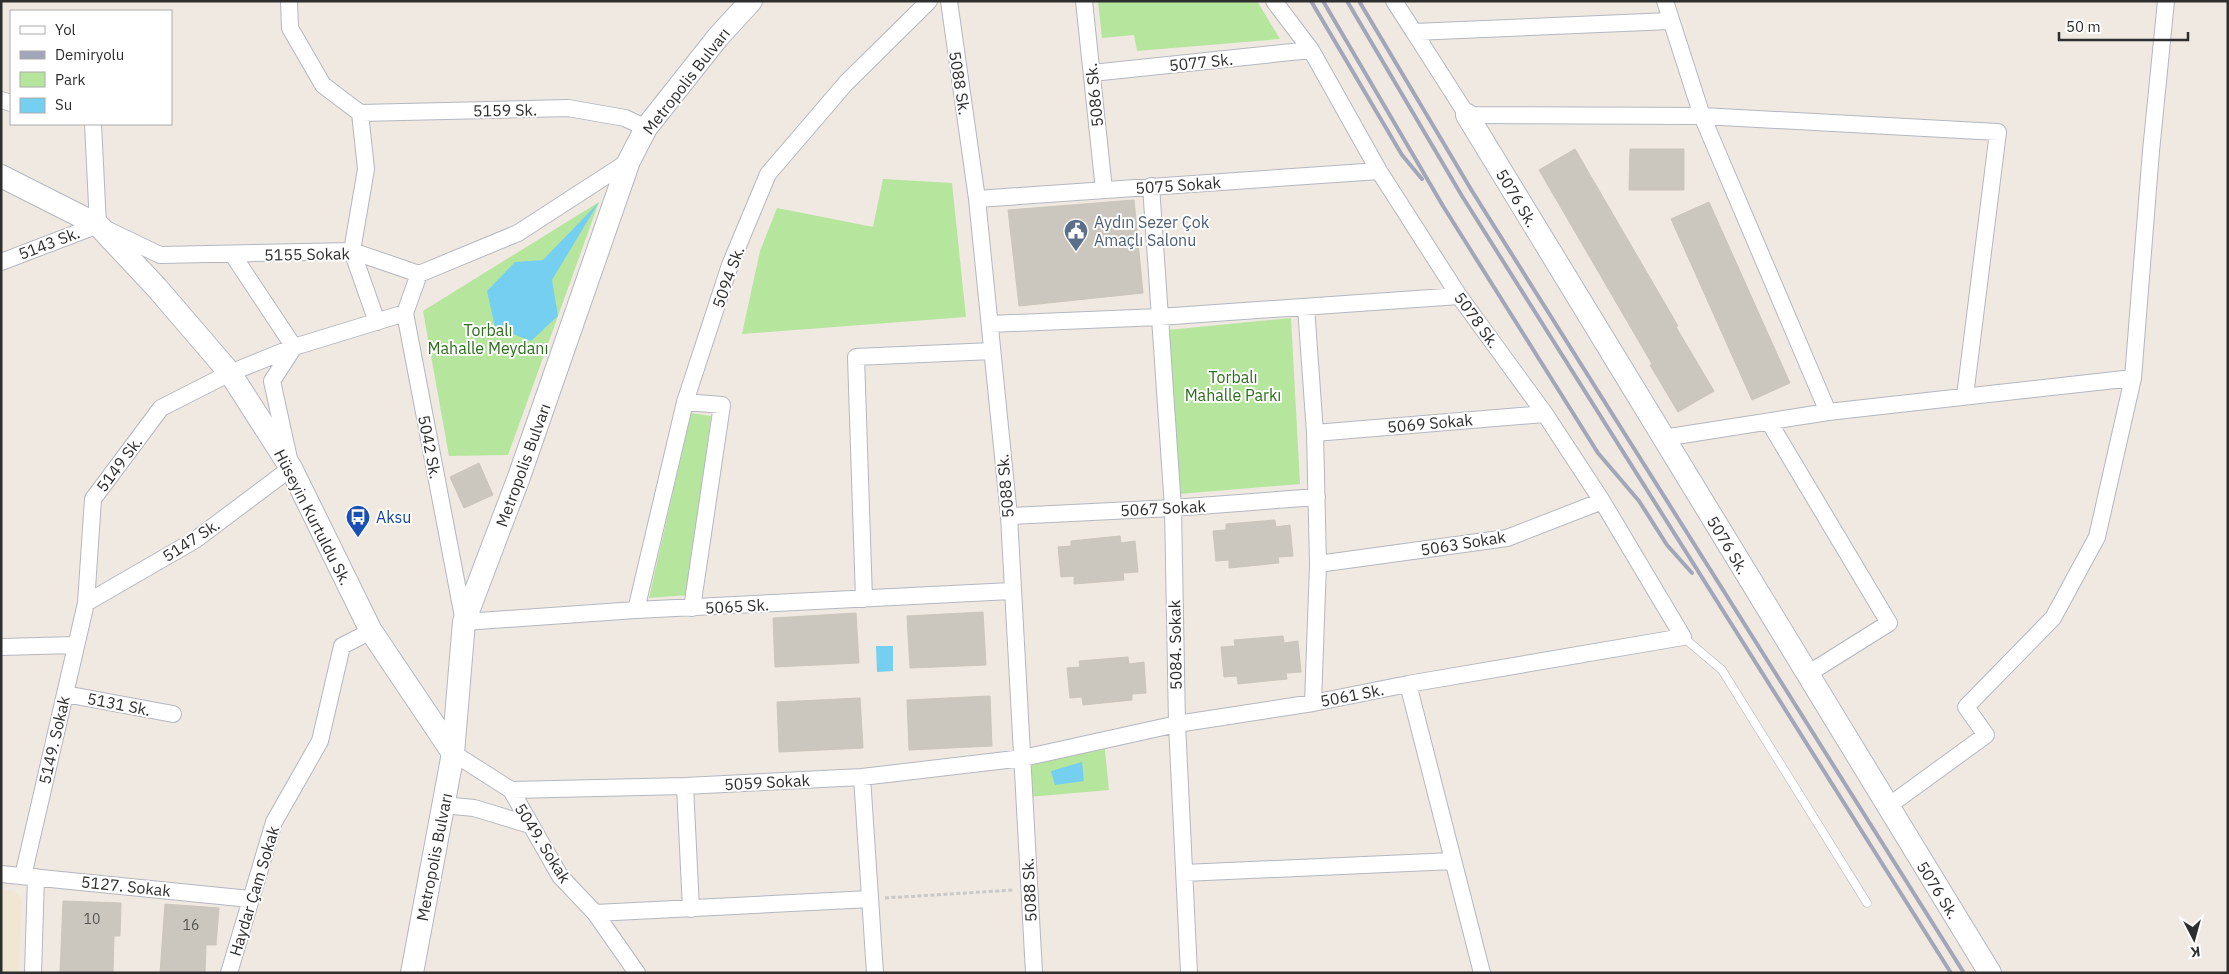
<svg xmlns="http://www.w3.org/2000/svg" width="2229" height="974" viewBox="0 0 2229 974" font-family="'IBM Plex Sans',sans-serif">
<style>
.education{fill:#f0e6d1}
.green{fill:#b6e59e}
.water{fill:#75cff0}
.building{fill:#cbc7bf;stroke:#cbc5ba}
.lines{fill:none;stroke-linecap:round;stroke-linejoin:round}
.lane-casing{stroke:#b4b7c1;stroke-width:9}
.street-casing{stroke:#b4b7c1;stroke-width:18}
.secondary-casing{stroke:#b4b7c1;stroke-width:24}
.path{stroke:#c9c9c9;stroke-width:3;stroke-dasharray:4 2.5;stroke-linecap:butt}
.lane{stroke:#fff;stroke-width:8}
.street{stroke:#fff;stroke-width:16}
.secondary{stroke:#fff;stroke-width:22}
.rail{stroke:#a3a6b8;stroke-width:4}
.labels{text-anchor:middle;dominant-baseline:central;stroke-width:4;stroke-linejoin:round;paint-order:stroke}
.number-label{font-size:14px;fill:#555452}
.street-label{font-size:16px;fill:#2e2e2e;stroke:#fff}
.service-label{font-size:16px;fill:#4e5e75;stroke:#fff;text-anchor:start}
.park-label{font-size:16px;fill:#2c6e1b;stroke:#fff}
.transit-label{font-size:16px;fill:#164399;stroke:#fff;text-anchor:start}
</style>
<rect width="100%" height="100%" fill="#efe9e1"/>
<path class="education" d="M1,890L14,891L22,899L18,973H1Z"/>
<path class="green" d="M1098,1H1257L1280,39L1137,51L1134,35L1102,38Z
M883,179L952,183L966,317L742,334L760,251L777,208L873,227Z
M599,202L508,455L449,456L423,311Z
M1291,318L1300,484L1179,494L1168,330Z
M691,413L711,416L688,595L649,598Z
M1104,741L1109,790L1028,797L1023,758Z"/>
<path class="water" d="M599,202L552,280L558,316L531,341L495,327L487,291L515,262L543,260Z
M876,646H893V671L877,672Z
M1082,762L1084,781L1055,785L1051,771Z"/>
<path class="building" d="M1575,149L1678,326L1676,327L1714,391L1678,412L1650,365L1652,364L1539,170Z
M1630,149H1684V190H1629Z
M1134,200L1143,293L1019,306L1008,210Z
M1709,202L1790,383L1752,400L1671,219Z
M479,463L493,495L464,508L450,477Z
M1275,520L1276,527L1290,525L1293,556L1278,557L1279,563L1229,568V560L1216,561L1213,531L1226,530V524Z
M1120,536L1121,543L1135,541L1138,572L1123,573L1124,580L1074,584V576L1061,577L1058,547L1071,546V541Z
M983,612L986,665L910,668L907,616Z
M856,613L859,663L775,667L773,618Z
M1283,636L1284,643L1298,641L1301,672L1286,673L1287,679L1238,684L1237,676L1224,677L1221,647L1235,646L1234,640Z
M1128,657L1129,664L1144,662L1146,693L1132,694V700L1083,705L1082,697L1070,698L1067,668L1080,667L1079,661Z
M990,696L992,746L909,750L907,700Z
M860,698L863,748L779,752L777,702Z
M63,901L121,903L120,936H114L113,973H60Z
M165,904L219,908L216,945H206L205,973H160Z"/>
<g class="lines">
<defs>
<path id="lane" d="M1683,637L1722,670L1867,903"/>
<path id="street" d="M289,1L290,28L323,85L360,113L366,169L352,251L377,322
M949,1L977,199L1009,516L1034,973
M1084,1L1104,190
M1394,1L1414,32L1670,21
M1665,1L1702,116L1828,412
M1414,32L1467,115L1702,116L1998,132L1965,396
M1092,73L1311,50
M1,100L11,103
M360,113L568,108L625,118L646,128
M93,124L98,225
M1151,186L1173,508L1177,724L1189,973
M977,199L1379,171
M106,229L160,255L352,251L419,274L518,233L629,161
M1,262L98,225
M419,274L405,313L464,622L636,610L1011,591
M1306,307L1315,433L1318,564L1313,703
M990,324L1159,317L1459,296
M685,402L722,405L692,608
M1769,422L1889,623L1806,675
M1315,433L1545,414
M1663,438L1828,412L2133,378
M1009,516L1173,508L1317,497
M1318,564L1507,538L1602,501
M864,599L856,357L992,351
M86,603L195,540L291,468L272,381L294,347L233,255
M636,610L685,402L730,265L768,174L846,83L929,1
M1,647L76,645
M1408,684L1482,973
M65,694L173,714
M453,753L511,790L560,876L595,913L637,973
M862,777L875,973
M685,786L691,909
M511,790L685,786L862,777L1023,758L1177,724L1313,703L1408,684L1683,637L1602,501L1545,414L1459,296L1379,171L1311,50L1274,1
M443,805L474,808L530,825
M1887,807L1986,735L1966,707L2053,618L2097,537L2133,378L2151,151L2166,1
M1184,873L1453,861
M1,874L250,899
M23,876L86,603L93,499L161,408L230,373L294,347L405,313
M595,913L870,899
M33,973L36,877
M229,973L274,822L320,741L342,646L371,631"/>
<path id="secondary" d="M1467,115L1990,973
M1,176L98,225L157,288L230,373L291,468L371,631L453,753
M412,973L453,753L464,622L519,477L629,161L646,128L718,37L751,1"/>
</defs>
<use href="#lane" class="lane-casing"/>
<use href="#street" class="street-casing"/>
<use href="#secondary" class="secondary-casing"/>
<path class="path" d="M885,898L1014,890"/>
<use href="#lane" class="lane"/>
<use href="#street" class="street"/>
<use href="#secondary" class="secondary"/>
<path class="rail" d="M1311,1L1402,155L1422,179
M1323,1L1443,206L1598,453L1639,501L1667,545L1692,573
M1347,1L1462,196L1951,973
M1359,1L1472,191L1964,973"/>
</g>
<defs>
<symbol id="civic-pin" viewBox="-11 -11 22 30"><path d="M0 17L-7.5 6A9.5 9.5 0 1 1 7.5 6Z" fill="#5c6f8a" stroke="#fff"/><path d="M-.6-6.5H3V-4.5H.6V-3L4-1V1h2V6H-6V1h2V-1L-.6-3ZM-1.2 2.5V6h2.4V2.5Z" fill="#fff"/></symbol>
<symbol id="bus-pin" viewBox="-11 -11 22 30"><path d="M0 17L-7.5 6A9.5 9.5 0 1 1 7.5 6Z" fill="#1a4fb4" stroke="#fff"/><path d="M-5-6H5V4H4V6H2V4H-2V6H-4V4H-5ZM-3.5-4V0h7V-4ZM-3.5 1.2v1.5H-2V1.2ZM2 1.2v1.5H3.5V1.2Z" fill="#fff"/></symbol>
</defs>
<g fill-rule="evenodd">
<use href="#civic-pin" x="1062" y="217" width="28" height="38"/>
<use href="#bus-pin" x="344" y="503" width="28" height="38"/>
</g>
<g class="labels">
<g class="number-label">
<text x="92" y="919">10</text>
<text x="191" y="925">16</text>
</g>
<g class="street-label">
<text transform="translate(1201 62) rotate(-6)">5077 Sk.</text>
<text transform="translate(686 81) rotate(-52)">Metropolis Bulvarı</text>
<text transform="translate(960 83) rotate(81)">5088 Sk.</text>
<text transform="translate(1094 95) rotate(-96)">5086 Sk.</text>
<text transform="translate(505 110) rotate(-1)">5159 Sk.</text>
<text transform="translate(1178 185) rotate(-4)">5075 Sokak</text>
<text transform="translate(1517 198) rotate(59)">5076 Sk.</text>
<text transform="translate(49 243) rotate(-21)">5143 Sk.</text>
<text transform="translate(307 254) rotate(-1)">5155 Sokak</text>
<text transform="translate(728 277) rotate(-70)">5094 Sk.</text>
<text transform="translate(1477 320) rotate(54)">5078 Sk.</text>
<text transform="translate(1430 423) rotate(-5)">5069 Sokak</text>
<text transform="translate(430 447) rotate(79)">5042 Sk.</text>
<text transform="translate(119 464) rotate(-53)">5149 Sk.</text>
<text transform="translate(523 465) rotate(-70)">Metropolis Bulvarı</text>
<text transform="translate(1005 486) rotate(-95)">5088 Sk.</text>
<text transform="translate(1163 508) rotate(-3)">5067 Sokak</text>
<text transform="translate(313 517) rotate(63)">Hüseyin Kurtuldu Sk.</text>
<text transform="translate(191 540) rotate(-33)">5147 Sk.</text>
<text transform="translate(1463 543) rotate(-9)">5063 Sokak</text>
<text transform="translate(1728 545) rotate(59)">5076 Sk.</text>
<text transform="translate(737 606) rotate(-3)">5065 Sk.</text>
<text transform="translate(1175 645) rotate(-91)">5084. Sokak</text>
<text transform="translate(1352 695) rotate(-11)">5061 Sk.</text>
<text transform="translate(119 704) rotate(11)">5131 Sk.</text>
<text transform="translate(54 740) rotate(-77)">5149. Sokak</text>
<text transform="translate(767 782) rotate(-3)">5059 Sokak</text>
<text transform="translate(543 843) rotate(58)">5049. Sokak</text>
<text transform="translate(434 857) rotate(-79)">Metropolis Bulvarı</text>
<text transform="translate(126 886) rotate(6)">5127. Sokak</text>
<text transform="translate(1029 890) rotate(-93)">5088 Sk.</text>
<text transform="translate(1938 890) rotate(58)">5076 Sk.</text>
<text transform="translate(254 891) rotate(-73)">Haydar Çam Sokak</text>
</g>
<g class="service-label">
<text x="1094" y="222">Aydın Sezer Çok<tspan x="1094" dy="18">Amaçlı Salonu</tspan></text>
</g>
<g class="park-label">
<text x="488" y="330">Torbalı<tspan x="488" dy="18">Mahalle Meydanı</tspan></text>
<text x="1233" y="377">Torbalı<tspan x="1233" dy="18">Mahalle Parkı</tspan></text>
</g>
<g class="transit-label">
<text x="376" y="517">Aksu</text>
</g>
</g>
<rect width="2229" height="974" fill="none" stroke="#2e2e2e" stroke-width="5"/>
<rect x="10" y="10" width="162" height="115" fill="#ffffff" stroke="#ababab"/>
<rect x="20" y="26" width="25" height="8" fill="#ffffff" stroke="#ababab"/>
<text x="55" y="35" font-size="15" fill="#2e2e2e">Yol</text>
<rect x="20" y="51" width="25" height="8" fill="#a3a6b8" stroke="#ababab"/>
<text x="55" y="60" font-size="15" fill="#2e2e2e">Demiryolu</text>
<rect x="20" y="72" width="25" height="15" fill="#b6e59e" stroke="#ababab"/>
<text x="55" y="85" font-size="15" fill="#2e2e2e">Park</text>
<rect x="20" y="98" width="25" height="15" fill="#75cff0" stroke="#ababab"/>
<text x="55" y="110" font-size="15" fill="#2e2e2e">Su</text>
<g transform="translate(2194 939) rotate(174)" stroke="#ffffff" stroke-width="4" paint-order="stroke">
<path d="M0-4L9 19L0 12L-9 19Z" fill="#2e2e2e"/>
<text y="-8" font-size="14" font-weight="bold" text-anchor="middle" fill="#2e2e2e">K</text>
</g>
<path d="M2059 32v8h129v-8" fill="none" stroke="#2e2e2e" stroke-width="2.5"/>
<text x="2066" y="32" font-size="15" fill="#2e2e2e" stroke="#ffffff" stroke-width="4" paint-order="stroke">50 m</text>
</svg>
